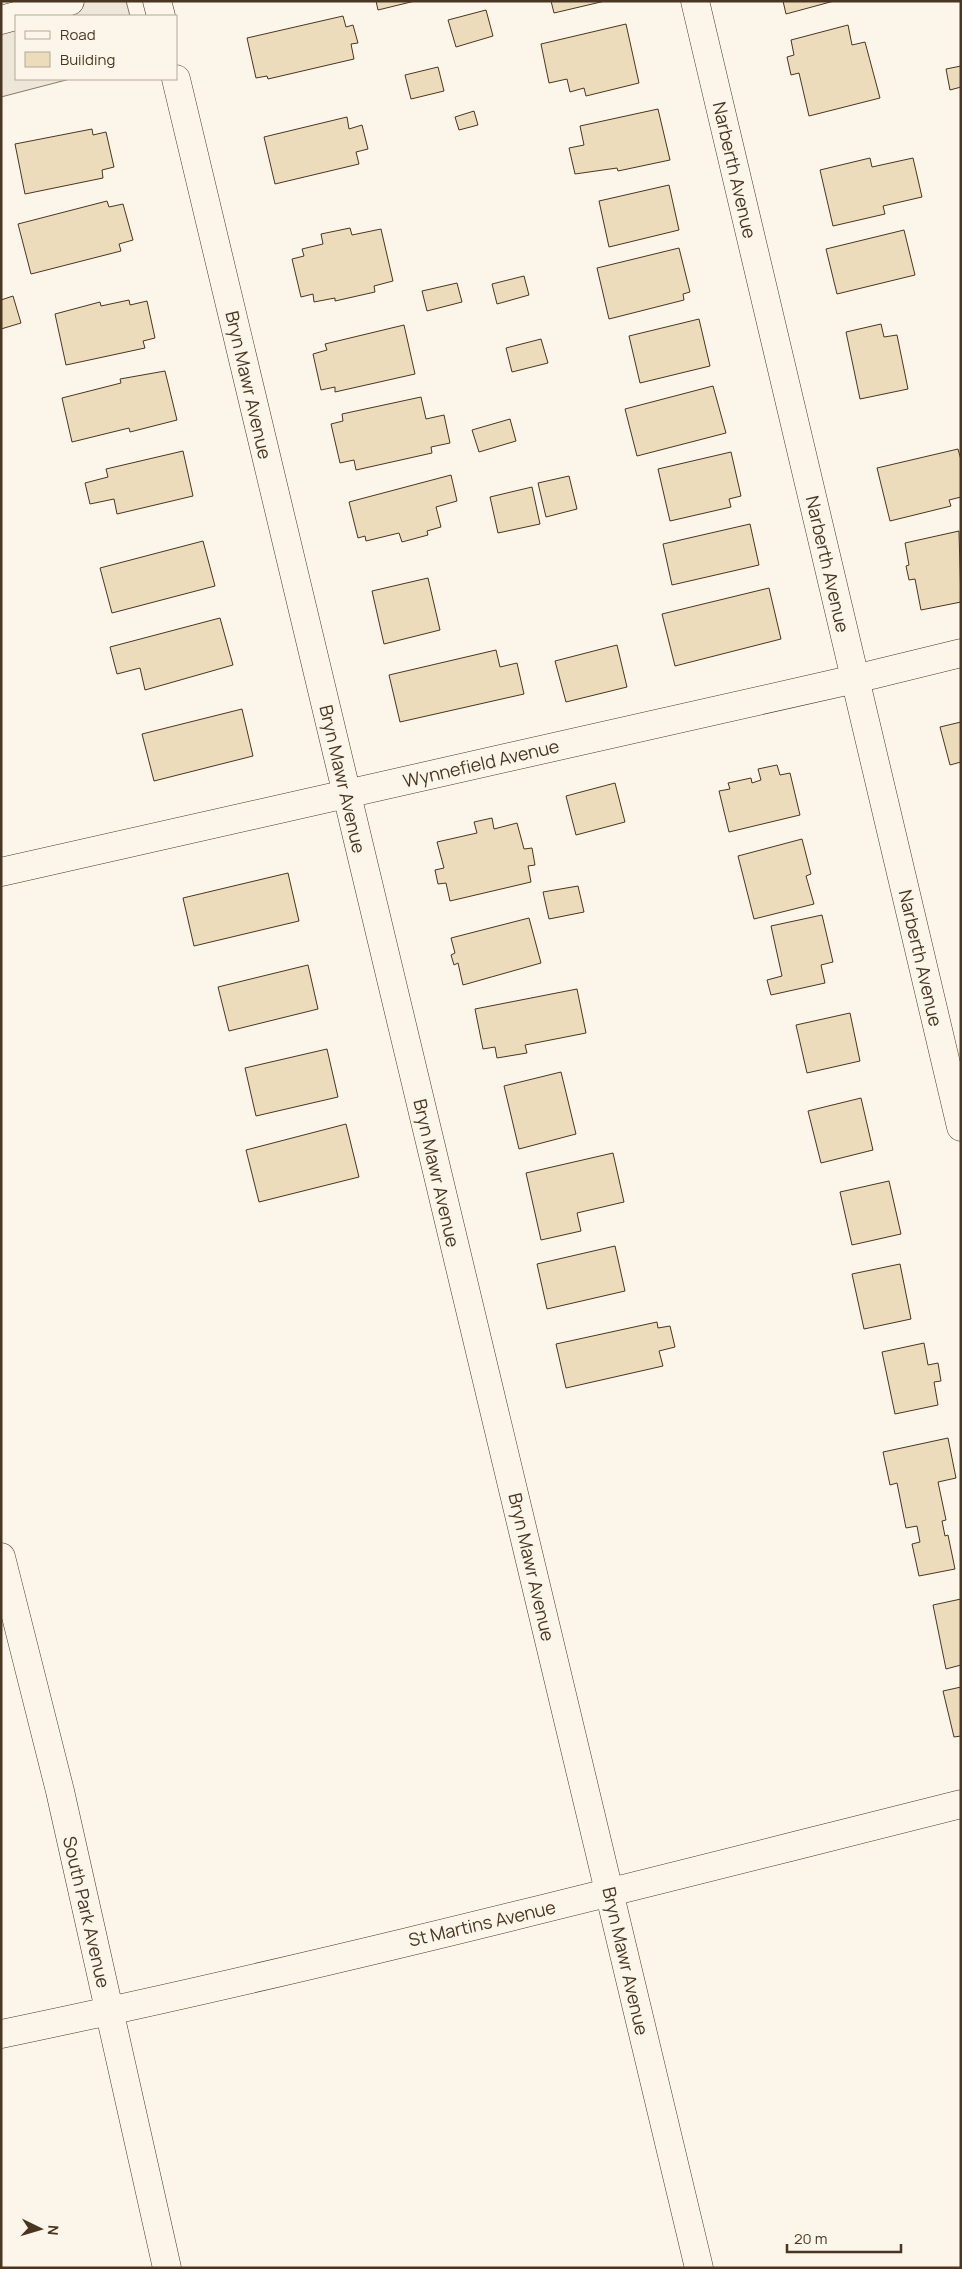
<svg xmlns="http://www.w3.org/2000/svg" width="962" height="2269" viewBox="0 0 962 2269" font-family="Manrope,sans-serif">
<style>
.parking{fill:#ede7d9;stroke:#887966}
.building{fill:#ecdcbc;stroke:#4a3520}
.lines{fill:none;stroke-linecap:round;stroke-linejoin:round}
.minor-casing{stroke:#4a3520;stroke-width:29}
.minor{stroke:#fbf6e9;stroke-width:28}
.labels{text-anchor:middle;dominant-baseline:central;stroke-width:4;stroke-linejoin:round;paint-order:stroke}
.street-label{font-size:18px;fill:#4a3520;stroke:#fbf6e9}
</style>
<rect width="100%" height="100%" fill="#fbf6e9"/>
<path class="parking" d="M1,1H126L130,16H16V79H70L1,97Z"/>
<path class="building" d="M376,1H415L378,10Z
M551,1H605L554,13Z
M783,1H834L786,14Z
M486,10L493,36L456,47L448,20Z
M343,16L346,27L353,25L358,43L351,44L354,59L268,79L267,76L256,78L247,38Z
M626,24L639,83L586,96L584,88L570,92L567,79L549,83L541,44Z
M848,25L852,45L865,42L880,98L809,116L799,73L791,75L787,57L794,55L791,40Z
M961,66V87L950,90L946,69Z
M438,67L444,91L411,99L405,75Z
M658,109L670,160L618,171L617,168L575,174L569,148L584,145L580,126Z
M474,111L478,125L459,130L455,117Z
M347,117L349,129L362,125L368,149L356,152L359,164L275,184L264,137Z
M92,129L93,135L106,132L114,167L102,170L103,178L25,194L15,144Z
M870,158L872,167L913,158L922,197L883,206L885,214L833,226L820,170Z
M669,185L679,230L609,247L599,201Z
M107,201L109,207L123,204L133,240L119,244L121,251L31,274L18,224Z
M350,228L352,235L381,229L393,281L374,286L375,292L335,301V298L314,302L313,294L301,297L292,259L304,256L302,249L323,244L321,234Z
M904,230L915,275L837,294L826,249Z
M679,248L690,292L683,294L684,300L609,319L597,268Z
M524,276L529,295L497,304L492,284Z
M457,283L462,302L427,311L422,291Z
M13,296L21,323L1,329V300Z
M129,300L130,305L147,301L155,338L143,341L145,348L66,365L55,314L100,302L101,306Z
M699,319L710,366L640,383L629,336Z
M881,324L884,337L897,335L908,389L860,399L846,332Z
M404,325L415,374L335,392V387L321,390L313,354L327,350L325,344Z
M541,339L548,363L512,372L506,348Z
M165,371L177,420L130,432L129,428L72,442L62,398L121,383L120,379Z
M713,386L726,433L637,456L625,409Z
M421,397L426,419L444,415L450,443L431,447L432,453L356,470L354,460L340,463L331,424L343,421L342,414Z
M510,419L516,441L479,452L472,430Z
M958,449L961,460V497L949,500L951,506L890,521L877,468Z
M183,451L193,496L117,514L114,499L90,504L85,483L108,477L106,469Z
M731,452L741,496L729,499L731,507L670,521L658,469Z
M451,475L457,501L436,507L441,527L427,531L428,535L402,542L399,533L366,541L365,536L358,538L349,502Z
M569,476L577,509L546,517L538,483Z
M532,487L540,524L498,533L490,497Z
M750,524L759,565L672,585L663,544Z
M959,531L961,602L921,610L915,579L909,580L906,566L909,565L905,543Z
M203,541L215,586L112,613L100,568Z
M428,578L440,630L384,644L372,591Z
M769,588L781,639L675,666L662,614Z
M220,618L233,665L145,690L140,668L117,674L110,647Z
M617,645L627,687L566,702L555,661Z
M496,650L500,667L517,663L524,694L400,722L389,675Z
M242,709L253,756L154,781L142,734Z
M961,722V762L950,765L940,727Z
M777,765L780,775L790,773L800,815L729,832L719,791L730,789L728,783L751,778L752,783L761,780L758,769Z
M615,783L625,822L576,835L566,796Z
M492,818L494,829L517,823L524,849L532,848L535,865L528,866L531,882L450,901L446,883L438,884L435,870L444,868L437,842L477,833L474,822Z
M802,839L811,874L806,876L814,904L754,919L738,856Z
M288,873L299,921L194,946L183,898Z
M578,886L584,912L549,919L543,892Z
M822,915L833,962L821,965L825,983L771,995L767,980L782,976L771,926Z
M529,918L541,963L463,985L458,963L454,965L451,955L455,953L451,938Z
M308,965L318,1009L229,1031L218,987Z
M577,989L586,1033L525,1045L527,1053L497,1058L495,1047L483,1049L475,1009Z
M850,1013L860,1061L807,1073L796,1025Z
M327,1049L338,1097L256,1116L245,1068Z
M561,1072L576,1134L519,1149L504,1086Z
M861,1098L873,1150L821,1163L808,1111Z
M346,1124L359,1177L259,1202L246,1150Z
M613,1153L624,1202L577,1213L581,1231L541,1240L526,1173Z
M889,1181L901,1234L852,1245L840,1192Z
M615,1246L625,1291L547,1309L537,1264Z
M900,1264L911,1319L864,1329L852,1274Z
M657,1322L658,1328L670,1326L675,1347L659,1351L663,1366L566,1388L556,1344Z
M924,1343L928,1365L938,1363L941,1381L934,1382L938,1405L895,1414L882,1352Z
M948,1438L956,1478L938,1482L946,1520L942,1521L945,1536L948,1535L955,1569L919,1576L912,1544L920,1542L917,1526L906,1528L897,1483L890,1485L883,1452Z
M961,1599V1665L946,1669L933,1605Z
M961,1687V1736L954,1737L943,1691Z"/>
<g class="lines">
<defs>
<path id="minor" d="M157,1L161,16
M695,1L961,1127
M1,20L70,1
M176,79L699,2268
M1,872L855,679L961,653
M1,1557L60,1791L167,2268
M1,2034C323,1967 642,1884 961,1804"/>
</defs>
<use href="#minor" class="minor-casing"/>
<use href="#minor" class="minor"/>
</g>
<g class="labels">
<g class="street-label">
<text transform="translate(735 170) rotate(77)">Narberth Avenue</text>
<text transform="translate(249 385) rotate(77)">Bryn Mawr Avenue</text>
<text transform="translate(828 564) rotate(77)">Narberth Avenue</text>
<text transform="translate(481 763) rotate(-13)">Wynnefield Avenue</text>
<text transform="translate(343 779) rotate(77)">Bryn Mawr Avenue</text>
<text transform="translate(921 958) rotate(77)">Narberth Avenue</text>
<text transform="translate(437 1173) rotate(77)">Bryn Mawr Avenue</text>
<text transform="translate(532 1567) rotate(77)">Bryn Mawr Avenue</text>
<text transform="translate(87 1912) rotate(77)">South Park Avenue</text>
<text transform="translate(482 1923) rotate(-13)">St Martins Avenue</text>
<text transform="translate(626 1961) rotate(77)">Bryn Mawr Avenue</text>
</g>
</g>
<rect width="962" height="2269" fill="none" stroke="#4a3520" stroke-width="5"/>
<rect x="15" y="15" width="162" height="65" fill="#fbf6e9" stroke="#b4a999"/>
<rect x="25" y="31" width="25" height="8" fill="#fbf6e9" stroke="#b4a999"/>
<text x="60" y="40" font-size="15" fill="#4a3520">Road</text>
<rect x="25" y="52" width="25" height="15" fill="#ecdcbc" stroke="#b4a999"/>
<text x="60" y="65" font-size="15" fill="#4a3520">Building</text>
<g transform="translate(40 2229) rotate(95)" stroke="#fbf6e9" stroke-width="4" paint-order="stroke">
<path d="M0-4L9 19L0 12L-9 19Z" fill="#4a3520"/>
<text y="-8" font-size="14" font-weight="bold" text-anchor="middle" fill="#4a3520">N</text>
</g>
<path d="M787 2244v8h114v-8" fill="none" stroke="#4a3520" stroke-width="2.5"/>
<text x="794" y="2244" font-size="15" fill="#4a3520" stroke="#fbf6e9" stroke-width="4" paint-order="stroke">20 m</text>
</svg>
